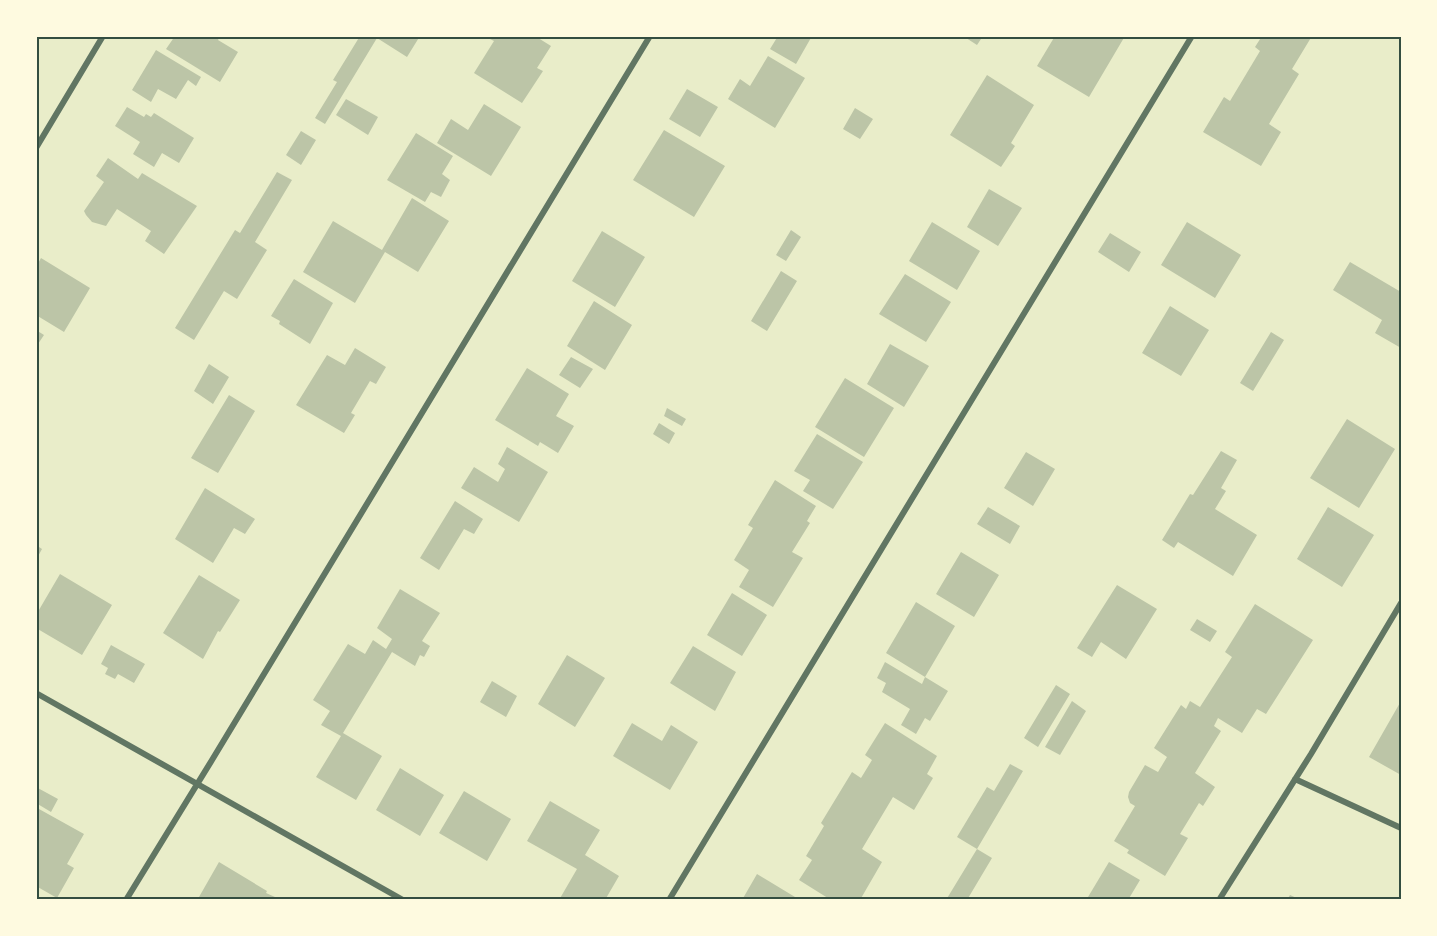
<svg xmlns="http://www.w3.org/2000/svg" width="1437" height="936" viewBox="0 0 1437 936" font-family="'Public Sans',sans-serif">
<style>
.building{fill:#bcc5a7}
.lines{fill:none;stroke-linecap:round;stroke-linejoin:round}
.minor{stroke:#617663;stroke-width:6}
.neatline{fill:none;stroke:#344e41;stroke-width:2}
</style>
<rect width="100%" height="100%" fill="#e9edc9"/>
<path class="building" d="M175,36H220L218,40L238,52L220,82L166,49Z
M360,36H420L407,57L377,38L325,124L315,118L337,82L333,80Z
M489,36H535L551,46L537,68L543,71L522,103L474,73L494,41L488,38Z
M778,36H812L796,64L770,49Z
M963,36H983L977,45Z
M1055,36H1125L1089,97L1037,66Z
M1262,36H1312L1292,69L1299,74L1269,124L1281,132L1261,166L1203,132L1224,97L1230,101L1260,51L1255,47Z
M156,50L201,77L196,86L188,80L176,99L158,89L151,102L132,90Z
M768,56L805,78L775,128L728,99L740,79L750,86Z
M987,75L1034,105L1011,143L1015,146L1001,167L950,135Z
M687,89L718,107L700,137L669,119Z
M346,99L378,117L368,135L336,115Z
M484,104L521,127L491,176L437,143L451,119L468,130Z
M127,107L144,117L146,114L151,117L154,113L194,138L179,163L162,153L154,167L133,154L140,142L115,126Z
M855,108L873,119L860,139L843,129Z
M664,130L725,166L694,217L633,180Z
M301,131L316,140L301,165L286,155Z
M416,133L453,156L442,174L450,180L441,197L431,192L425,202L387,180Z
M108,158L138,179L142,173L197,206L164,254L145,241L151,231L117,209L106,226L92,222L86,215L84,211L104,182L96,176Z
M277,172L292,180L255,242L267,250L237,299L224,291L194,340L175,328L235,230L240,233Z
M989,189L1022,208L998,246L967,227Z
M412,198L449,221L418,272L385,252L355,303L303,272L333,221L382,250Z
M932,222L980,251L957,290L909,261Z
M1187,222L1241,255L1215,298L1161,265Z
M791,230L801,237L786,261L776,255Z
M602,231L645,257L615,307L572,281Z
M1110,233L1141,252L1129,272L1098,252Z
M41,258L90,288L64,332L36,315V267Z
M1350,262L1401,292V348L1375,333L1382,320L1333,290Z
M781,271L797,281L767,331L751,321Z
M905,274L951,302L926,342L879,314Z
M294,279L333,303L310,344L279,324L280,321L271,316Z
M594,301L632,325L605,370L567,346Z
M1170,306L1209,330L1181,376L1142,353Z
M36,330L44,335L36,347Z
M1271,332L1284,340L1253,391L1240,383Z
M890,344L929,366L904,407L867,384Z
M355,348L386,367L376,384L370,381L351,413L355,415L344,433L296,405L327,355L345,365Z
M571,357L593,369L580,388L559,375Z
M209,364L229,377L213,404L194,391Z
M527,368L569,394L556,416L574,426L558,453L540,442L538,446L495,420Z
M845,378L894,408L864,457L815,427Z
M229,395L255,411L218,473L191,458Z
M667,408L686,419L682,426L664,416Z
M1347,419L1395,449L1359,508L1310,478Z
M659,423L675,433L669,444L653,434Z
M817,434L863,462L833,509L803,491L810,480L794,471Z
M507,447L548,472L519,522L461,488L474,467L498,482L505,469L498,464Z
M1221,451L1237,460L1221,488L1226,491L1215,509L1257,535L1233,576L1178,542L1174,548L1162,540L1190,494L1193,495Z
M1026,452L1055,469L1033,506L1004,488Z
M775,480L816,506L807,521L810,523L792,552L803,558L773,607L739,587L749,570L734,560L753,528L748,525Z
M205,488L255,519L245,534L234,528L213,563L175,539Z
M455,501L483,519L474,534L464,529L439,570L420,558Z
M988,507L1020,526L1010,544L977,524Z
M1328,507L1374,535L1342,587L1297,559Z
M36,545L42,549L36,560Z
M961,552L999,575L974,617L936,594Z
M60,574L112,605L82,655L36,628V615Z
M199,575L240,600L220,632L218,631L203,659L163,633Z
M1117,585L1157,609L1126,659L1101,642L1092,657L1077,648Z
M400,589L440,613L422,641L430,646L424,657L420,655L415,666L392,652L343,733L382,756L356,800L316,777L341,736L321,725L330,711L313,700L348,644L365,654L373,640L386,649L392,639L377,628Z
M732,593L767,615L742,656L707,635Z
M916,602L955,626L925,677L886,653Z
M1255,604L1313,640L1266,714L1257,709L1242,733L1218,718L1214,726L1221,731L1195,773L1215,787L1203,806L1199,803L1180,834L1188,838L1165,876L1127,853L1129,850L1114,841L1135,806L1130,803L1128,797L1129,792L1145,765L1158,772L1167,757L1154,748L1181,705L1186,709L1190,701L1200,707L1232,657L1225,652Z
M1197,619L1217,631L1210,642L1190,630Z
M111,645L145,664L134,683L118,674L115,679L105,674L108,668L101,664Z
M693,646L736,672L715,711L670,683Z
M567,655L605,678L575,727L538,704Z
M885,662L922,684L925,677L948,691L930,721L925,718L916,734L901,725L910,709L882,692L886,683L877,678Z
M492,681L517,696L506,717L480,702Z
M1056,685L1070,694L1038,747L1024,738Z
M1072,701L1086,711L1060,755L1045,747Z
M1401,701V775L1369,757Z
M632,723L662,741L671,725L698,742L670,790L613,756Z
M885,723L937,756L927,774L933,778L914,810L893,797L862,849L882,862L860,900H831L799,880L812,860L806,856L824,826L821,823L852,772L861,778L872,760L865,755Z
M1010,764L1023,771L977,849L957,837L987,787L994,791Z
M400,768L444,795L420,836L376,810Z
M36,787L58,799L51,812L36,803Z
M464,791L511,819L487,861L439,833Z
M550,801L600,830L585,855L619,876L605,900H559L577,869L527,841Z
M39,809L84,834L67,864L74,868L57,898L36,886V814Z
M977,849L992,858L967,900H946Z
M219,862L267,891L266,893L275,897L273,900H203L199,897Z
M1109,862L1140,880L1128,900H1092L1088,897Z
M757,874L800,900H742Z
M1290,895L1301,900H1287Z"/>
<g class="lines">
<path class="minor" d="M36,148L103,36
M36,693L403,900
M1295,779L1401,828
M126,900L212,760L650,36
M669,900L1192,36
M1219,900L1311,754L1401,603"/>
</g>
<rect width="1437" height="936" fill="none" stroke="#fefae0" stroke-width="75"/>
<rect x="38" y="38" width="1362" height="860" class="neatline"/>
</svg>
